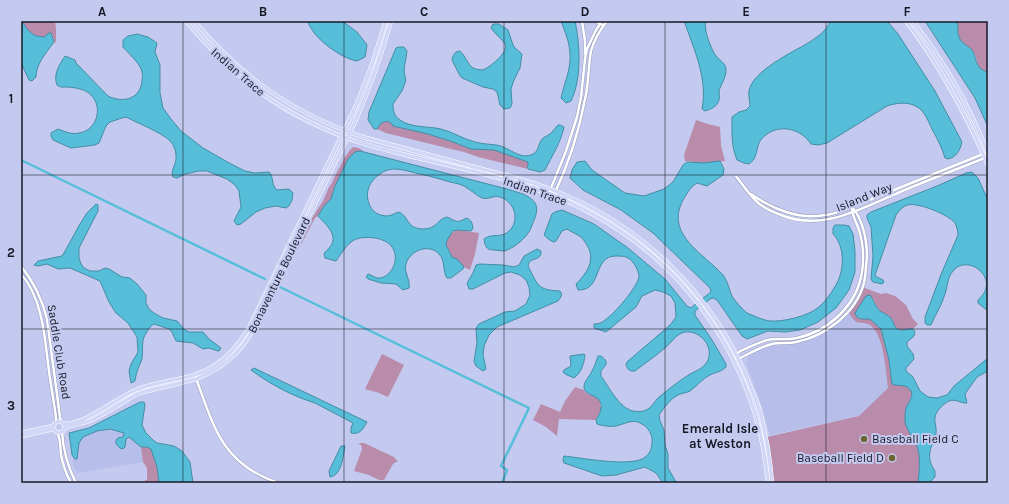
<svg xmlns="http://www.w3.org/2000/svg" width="1009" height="504" viewBox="0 0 1009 504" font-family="Karla,sans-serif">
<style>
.built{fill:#b7bee9}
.green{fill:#b88caa}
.water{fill:#57beda;stroke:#448ca4}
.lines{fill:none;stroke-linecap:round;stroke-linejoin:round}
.canal{stroke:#57beda;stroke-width:2.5}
.minor-casing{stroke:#959abd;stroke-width:3.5}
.major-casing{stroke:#fff;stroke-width:4.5}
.minor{stroke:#fff;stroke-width:2.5}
.major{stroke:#d3d7f7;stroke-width:3.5}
.grid{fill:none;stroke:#171826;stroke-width:1;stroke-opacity:0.55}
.poi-dot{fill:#6e6431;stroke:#c4caef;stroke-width:1.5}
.labels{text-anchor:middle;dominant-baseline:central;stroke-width:4;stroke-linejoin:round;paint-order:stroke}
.street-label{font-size:12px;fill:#171826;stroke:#c4caef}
.poi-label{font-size:12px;fill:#171826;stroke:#c4caef;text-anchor:start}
.neighbourhood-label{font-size:13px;font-weight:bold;fill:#171826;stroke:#c4caef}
.neatline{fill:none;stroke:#171826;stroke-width:1.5}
.grid-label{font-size:13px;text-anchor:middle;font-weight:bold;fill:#171826}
</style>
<rect width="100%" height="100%" fill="#c4caef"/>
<path class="built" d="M849,310L861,324L869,325L877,333L884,355L888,388L859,416L770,435L761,404L746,363L748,357L751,353L770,345L791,343L815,336L834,324Z
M110,429L124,433V435L122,438L125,447L126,439L129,437L141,447L143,462L82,472L77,473L73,465L72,460L74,458L76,459L78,457L79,443L83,437L97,431Z"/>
<path class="green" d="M22,21H55L56,29V42L55,43L52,34L49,33L44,37C32,37 27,30 22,21Z
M955,21H988V73C972,66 980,59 972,50C968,46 962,45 960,40C957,34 959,27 955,21Z
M696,120L708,124L720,127L721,146L725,161L704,163L685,161L684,155Z
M388,121L392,124L393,126L428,134L453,142L471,149L494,150L528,162V166L527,167L528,169L478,157L464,152L451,149L386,133L377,129L381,123Z
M353,147L359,148L364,152L360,151L335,186L331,199L324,206L318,216L315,218L297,252L312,218L323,201L329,187L332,183L334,178L345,157L350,150Z
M457,230L479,233L475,254L470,270L464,267L458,260L452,257C450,254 447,249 446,245C445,239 452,232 457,230Z
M862,287L881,294L886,293L895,296L906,305L913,319L918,324L913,329C908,329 904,331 900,330C893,328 894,321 890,317C888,315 884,314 882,312C877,308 875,304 873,298L859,319H870L881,329L889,360L891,373V381L905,386L911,390L912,393L909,403L908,429L918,447L920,465L918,483H774L770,447L767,437L859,416L888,388C886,373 884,331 868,324C865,323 860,323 856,322L850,315L849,310L856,301Z
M382,354L404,365L388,397C385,396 382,394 379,393C373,391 371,391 365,389Z
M575,387L584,390L586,393L599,399L600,401L601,409L596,420L559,419L557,436L546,427L533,420L541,404L560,412L565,401Z
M358,443H364L394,457L398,462H396L393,464L384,480H379L369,475L354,471L362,449L361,445Z
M141,447H147L151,449L157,467L159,483H145V480H147V468L143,462Z"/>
<path class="water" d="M21,21H22C27,30 32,37 44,37L49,33H51L54,42C46,53 36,64 36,77L32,81L29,80L21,63Z
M307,21H342L357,32L367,45L365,57L357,61C344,59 324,45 315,34C312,30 309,25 307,21Z
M561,21H575C580,45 582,78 571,101L566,103L561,98C564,84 571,69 570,55C570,43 565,32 561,21Z
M684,21H706C703,29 711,49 716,56C720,61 726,63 726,70C726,78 721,84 719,91C719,94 720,97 719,100C717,107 711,109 705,111L702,109C708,79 694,49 684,21Z
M830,21H887L898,34L935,91L962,142C960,150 957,157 948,159L945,158C942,148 938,140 933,131C930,125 927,117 923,112C914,101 899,102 887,106L827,143L818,145L811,144C809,141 807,139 805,137C791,125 771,126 760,141C757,146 757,154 754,159C753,161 751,162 749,164L744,163L737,160C731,145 732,134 732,117L739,112L746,110L750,106C750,101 748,95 749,91C752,71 793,52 808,43C817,37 827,31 830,21Z
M925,21H954L958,24C958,28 957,33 959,37C961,43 967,45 972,50C976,56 975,63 980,68C982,70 985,71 988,73V127L975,98Z
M493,24H499L508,30L512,42L514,47L522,54L520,68L514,80L511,89L512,104L510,108L504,109L500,105L498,96L497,92L493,89L483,87L462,78L459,74L452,60L453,56L456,52L460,51C465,55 468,65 473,68C476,69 481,71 485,69C491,66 509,52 505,44C502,39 495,34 491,28Z
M137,34L148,37L157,43L155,52L160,65V93L163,108L171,119L181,131L203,148L231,164L245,171L255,173L269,172C274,177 271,185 277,190L289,189L293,193L292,200L289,206L286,208L276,206L265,208L256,212L241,224L237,225L234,221L241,207L239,191L235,185L227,179L207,171H199L185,174L177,178L173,177C170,170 177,164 176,156C176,151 174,145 170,141C163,133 137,123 126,117L122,118L110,122L106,126L99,143L95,145L71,148L53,140L51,136V133L58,129C64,131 71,135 79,133C96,131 104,108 91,95C85,89 77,88 68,87C64,87 61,88 57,85C53,75 59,65 65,56L75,60L76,63L108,96C122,103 140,100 142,81C142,78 143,75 142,72C141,64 128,53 123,47V40L128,36Z
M399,47H404L407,51C406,62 402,69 406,80L402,91L393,104C393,110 394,116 400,120C411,128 428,126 441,129C453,132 463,139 475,142C482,144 489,144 496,145C508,146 520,161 533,154C538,152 539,143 542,139C545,136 550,135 552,132C554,130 556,127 558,125H560L564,127C561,142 552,156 545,170L540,172L528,169L527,167L528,166V162L494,150L471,149L453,142L428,134L393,126L392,124L388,121L381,123L377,129H374L368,120L369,112L396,48Z
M360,151L507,189C513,191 526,194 530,198C541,205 536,216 532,225C531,228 530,231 528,233C524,240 512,249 504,251C501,251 497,250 494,250C486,250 485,246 484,239C493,232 502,240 511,229C520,217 513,201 500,197C494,195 488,200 482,198C476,195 471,190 464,186C460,184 455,183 450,182C440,179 430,176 420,174C409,172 396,166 385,171C371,178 363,191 370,206C372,210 374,212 378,214C381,215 385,216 387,216C391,216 395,213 399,212C407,216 406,221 412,226C418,230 428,230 434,226C440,222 439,219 447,217C456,221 457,224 466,218C472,220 472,223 473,228L471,231L457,230L453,231L447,240L446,245L452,257L458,260L464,267L463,269L451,278H447C442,271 446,261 439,254C430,244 413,249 407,261C402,271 411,279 409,288L403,290L396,284L381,283L368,279L366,277L368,274C371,275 374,277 377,278C395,280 408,243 375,238C351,235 348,244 336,261L325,258L324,254C325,251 328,250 330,247C339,235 326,225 318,216L324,206L331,199L335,186L348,159L355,152Z
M585,161L592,170L625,193L644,196L664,189L673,182L683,165L687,162L704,163L720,161L724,169L723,175L707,186L697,183C690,187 686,195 682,202C666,235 704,254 723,275C727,280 729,288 731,294C733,299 743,310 747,313C752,315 765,321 770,321C783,322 809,316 819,307C826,301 831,293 836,285C843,273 845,254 838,241C837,239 835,236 833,234V228L835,225H844L849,226L853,234L855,251V272L849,290L836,308L818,322L800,330L785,332L768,331L747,339L742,336L717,300L713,298L710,299L695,311V315L712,340L726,364V367C721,372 716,372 710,375C702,379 697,386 690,391C686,393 682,393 678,395C670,399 664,408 659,415L660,421L664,430L665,445L668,454V468L676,482L678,483H663L656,473L645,467L616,475L602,476L564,463L563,459L564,456C582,458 630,467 644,458C650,454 652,448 652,442C653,435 648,427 642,424C633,418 625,424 616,426C610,427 603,426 597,424L596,420C598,417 600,413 601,409C604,394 584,397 584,387C584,381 590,376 592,371C595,366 596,361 598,356H601C609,362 607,364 601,371V376C609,387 619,408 633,411C639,412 643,412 648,409C652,407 654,402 658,398C665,392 679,381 687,376C694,371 702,370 707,362C715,348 701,330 685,332C676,334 672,342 666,347C656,356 645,363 635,371H631C627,369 627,368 626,364L628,361L662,332L671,324L676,317L675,303L671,296L663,292L655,290L642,296L636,307L606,332L594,328V324C599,324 602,323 605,320C614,314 638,287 639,276C639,271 633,260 628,258C625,256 620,256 616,256C592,256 603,291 578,290L576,284C587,273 596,260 587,245C585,242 583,239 581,237C577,234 571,232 567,229L562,231L556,241L554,242C550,241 547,238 544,235L552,214L555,212L562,210L594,224L628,248L665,279L687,306L691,308L693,306L711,292L710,288L653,233L621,210L583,190L570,178L572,170L577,162Z
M972,172L978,178L988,200V311L978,303V300C980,298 982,296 984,293C995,275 967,254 953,271C947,278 948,286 945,294C942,305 935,315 931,325H927L925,323V317L942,272L958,235C958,231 957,227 955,223C949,215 918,202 908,205C903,206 899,211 896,215L875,275L877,277L883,280L884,282L882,284L873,282L871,279L873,256L871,227L867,218V215L871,212L937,186L966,173Z
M96,204L98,205V211L79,248V258L81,264L84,268L90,271H99L105,268L109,269L122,277L130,278L137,284L146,295V303L149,309L154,313L163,318L177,321L185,330L189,332H203L209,339L221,348L219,351H218L209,348L203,349L193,343L176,341L172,332L169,329L154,324C149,327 145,334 143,340C142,346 143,353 142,359C139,367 136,372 135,381L131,383L129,371L131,364L138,352L137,337L128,323L116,313L109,302L100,281L70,268L58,269L47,264L38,266L34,265L38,261L62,256L64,253L80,224L87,213Z
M537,249L541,251C542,262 529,256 528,266C538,285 537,290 560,291C563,295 561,297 558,301L497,327L489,335L484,346L483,355L486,369L483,371L476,366L474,361L477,343L476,328L479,324L505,312L515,311L526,304L530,295L529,287L526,280L520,275L511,272L505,273L473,289H469L467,283L473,273L476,265L480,264L503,265L514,267L519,265L524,256Z
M870,295C874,300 875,307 880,311C883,313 888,315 891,318C894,322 894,329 900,330C904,331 908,328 913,329L915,332L914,336L907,342V346L913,354L914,359L906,368V371L913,377L920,391L928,397L937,398L947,395L954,386L988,358V371L977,377L965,394L967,403C961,404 956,398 949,401C943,404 936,411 935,417C934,422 937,428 936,433C936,437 934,441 932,445C928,454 929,463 935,471V477L929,483H918C919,473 921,455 917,446C914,438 906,430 905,421C905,417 905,411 906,408C908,403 914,397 911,391C907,383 897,387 892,384L889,360L881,329L870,319C863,319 857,320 855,313L866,296Z
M584,354L585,355C584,364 581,373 574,378L565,374L563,372L564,370L571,366L570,356Z
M254,368L367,422C363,429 360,435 351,433V428L353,423L315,403C292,396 270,384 251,370Z
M140,402H144L145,405L142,425L146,433L153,440L157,443L174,446L182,451L190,462L193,483H159L157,467L151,449L147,447H141L129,437L126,439L125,447L123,449L120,448L116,444V440L118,438L123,437L124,433L110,429L97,431L83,437L79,443L77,459H75L74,458L72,455L69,433L89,428Z
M341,446H345C343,456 342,475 330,477L329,471Z"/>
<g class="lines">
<path class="canal" d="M21,160L265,279
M280,287L529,408L501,466L507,470L502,483"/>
<defs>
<path id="minor" d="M582,21L585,41V54
M595,21L600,24L603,25
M736,176C742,184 748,193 755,200C762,207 772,212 781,215C823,232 862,208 900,192C928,180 957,169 985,158L988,154
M549,193L566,151L577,117L581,97L585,59L587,49L596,30L602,21
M751,194C772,209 799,220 825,215C835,214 843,210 852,207L983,154H988
M554,195C568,165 579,132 585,99C589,83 588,67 591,51C594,40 600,30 607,21
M852,207C864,220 869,248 866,265C866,271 865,277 864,283C856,313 826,336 796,342C788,344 780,342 772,344C760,347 749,354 738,359H733C737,352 740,351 747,348C754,345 760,342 767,340C777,338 787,340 797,338C829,331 857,305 862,272C864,259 863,243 859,230C856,222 852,215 852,207Z
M21,266C34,282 42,299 47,319L60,417L61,422
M21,274C43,298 45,341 49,371C51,387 54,402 56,417V422
M196,378C214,428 223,465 279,483
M57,432C61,439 60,447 61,455C63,465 66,474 71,483
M62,432C63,450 68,467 76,483"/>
<path id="major" d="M186,21C223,65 263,101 316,125C329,131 342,137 356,141C375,148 395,152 414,157C457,167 500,177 541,191C558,196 574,204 589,212C691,266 758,367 768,483
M194,21C242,78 295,115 366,138C402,148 438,157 474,167C501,174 529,180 555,191C641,225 711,292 747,378C751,389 757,400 760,412C766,435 770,459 772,483
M906,21C940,65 966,114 988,165
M913,21C936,51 957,84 973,119C979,130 983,142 988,153
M53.5 427a5.5 5.5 0 1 1 11 0a5.5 5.5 0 1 1-11 0Z
M64,424C87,424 114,399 136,390C161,379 191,381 214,366C230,356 240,343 249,328L356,106L373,62L386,21
M65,428C73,424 83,424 92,420C107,413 121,403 135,395L143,392L196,379C223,368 239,354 253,330L354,124C369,90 381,56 391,21
M21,433L49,427L54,425
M21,436L54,429"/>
</defs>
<use href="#minor" class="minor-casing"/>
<use href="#major" class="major-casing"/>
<use href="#minor" class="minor"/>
<use href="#major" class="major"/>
</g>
<path class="grid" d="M183,21V483M344,21V483M504,21V483M665,21V483M826,21V483M21,175H988M21,329H988"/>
<g class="poi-dot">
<circle cx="864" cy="439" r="4"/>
<circle cx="892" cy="458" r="4"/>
</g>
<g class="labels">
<g class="street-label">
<text transform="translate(238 72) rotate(41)">Indian Trace</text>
<text transform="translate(535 191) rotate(19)">Indian Trace</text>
<text transform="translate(864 197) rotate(-22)">Island Way</text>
<text transform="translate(279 275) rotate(-64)">Bonaventure Boulevard</text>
<text transform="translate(59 352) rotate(81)">Saddle Club Road</text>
</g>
<g class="poi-label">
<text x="872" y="439">Baseball Field C</text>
<text x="884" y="458" text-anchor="end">Baseball Field D</text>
</g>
<g class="neighbourhood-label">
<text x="720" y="428">Emerald Isle<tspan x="720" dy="15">at Weston</tspan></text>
</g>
</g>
<rect width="1009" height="504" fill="none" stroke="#c4caef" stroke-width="44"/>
<rect x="22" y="22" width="965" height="460" class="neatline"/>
<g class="grid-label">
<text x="102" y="16">A</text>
<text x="263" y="16">B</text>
<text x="424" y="16">C</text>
<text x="585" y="16">D</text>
<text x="746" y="16">E</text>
<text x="907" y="16">F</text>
<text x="11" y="103">1</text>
<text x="11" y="257">2</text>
<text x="11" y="410">3</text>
</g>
</svg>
